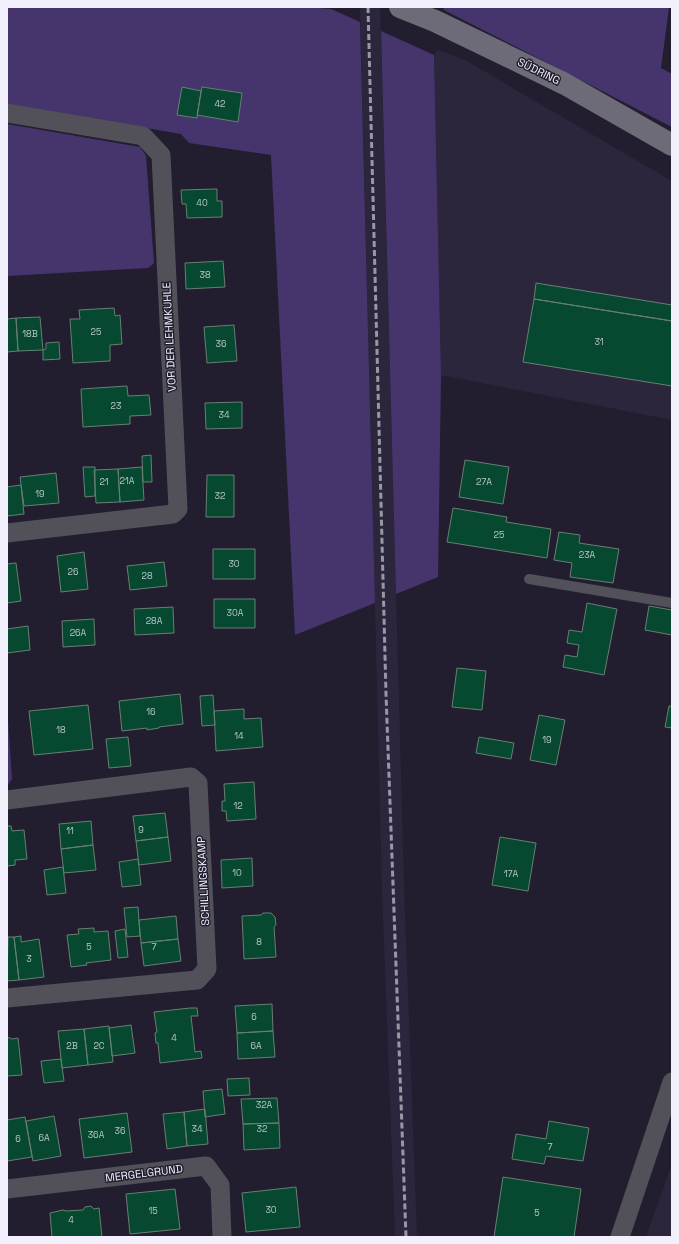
<svg xmlns="http://www.w3.org/2000/svg" width="679" height="1244" viewBox="0 0 679 1244" font-family="'Space Grotesk',sans-serif">
<style>
.built{fill:#2c263d}
.green{fill:#46356d}
.building{fill:#074930;stroke:#687f72}
.lines{fill:none;stroke-linecap:round;stroke-linejoin:round}
.lane{stroke:#525059;stroke-width:10}
.street{stroke:#525059;stroke-width:19}
.secondary{stroke:#6e6b79;stroke-width:22}
.rail{stroke:#9a97a5;stroke-width:3;stroke-dasharray:6 3;stroke-linecap:butt}
.labels{text-anchor:middle;dominant-baseline:central;stroke-width:3;stroke-linejoin:round;paint-order:stroke}
.number-label{font-size:9px;fill:#b7c6c9}
.street-label{font-size:11px;fill:#f2f0fc;stroke:#221e2f}
</style>
<rect width="100%" height="100%" fill="#221e2f"/>
<path class="built" d="M360,7H380L404,886L417,1237H395L382,888Z
M438,50L465,60L672,181V420L441,375L434,55Z
M672,1164V1237H646Z"/>
<path class="green" d="M7,7H301L331,9L360,22L375,603L295,635L271,155L189,143L181,134L7,104Z
M443,7H669L661,68L672,74V127L444,10Z
M381,31L434,55L441,375L438,577L396,594Z
M7,124L140,147L146,156L154,263L148,268L7,276Z
M7,705L12,779L7,786Z"/>
<path class="building" d="M182,87L201,91L197,118L177,115Z
M202,87L242,93L238,122L197,115Z
M217,189V201H222V217L187,218L186,204H182L181,190Z
M223,261L225,287L186,289L185,263Z
M536,283L672,305V321L534,299Z
M534,299L672,321V386L523,362Z
M114,308L115,316L120,315L122,344L110,345V361L73,363L70,319H80L79,310Z
M40,317L43,350L18,351L16,318Z
M16,318L18,351L7,352V319Z
M234,325L237,361L207,363L204,327Z
M59,342L60,359L43,360V350L46,349V343Z
M127,386L128,396L149,395L151,415L130,416V424L83,427L81,389Z
M242,402V428L206,429L205,403Z
M151,455L152,482H143L142,456Z
M465,460L509,467L503,504L459,497Z
M83,467H95V496L85,497Z
M142,467L144,500L120,502L118,469Z
M118,469L120,502L96,503L94,470Z
M56,473L59,503L24,506L20,477Z
M207,475H234V517H206Z
M21,485L24,514L7,516V487Z
M453,508L507,517L506,522L551,529L547,558L447,542Z
M559,532L580,535L579,543L619,549L613,583L570,577L572,563L554,560Z
M213,549H255V579H213Z
M84,552L88,589L61,592L57,556Z
M164,562L167,586L130,590L127,566Z
M16,563L21,601L7,603V564Z
M214,599H255V628H214Z
M587,603L617,609L604,675L563,667L565,655L577,657L579,645L567,643L569,630L582,632Z
M649,606L672,610V635L645,630Z
M173,607L174,633L135,635L134,609Z
M94,619L95,645L63,647L62,621Z
M28,626L30,650L7,653V629Z
M457,668L486,671L482,710L452,707Z
M180,694L183,724L159,727V728L147,730V728L122,731L119,701Z
M213,695L215,725L202,726L200,696Z
M88,705L93,749L34,755L29,711Z
M669,706H672V728L665,727Z
M244,709V719L261,718L263,747L216,751L214,711Z
M539,715L565,720L556,765L530,760Z
M128,737L131,766L109,768L106,739Z
M479,737L514,743L511,759L476,753Z
M254,782L256,819L227,821L226,811H222V801H225L224,784Z
M165,813L168,837L136,841L133,816Z
M91,821L93,845L61,849L59,824Z
M7,826H11L12,831L24,830L27,859L15,860V865L7,866Z
M168,837L171,861L139,865L136,841Z
M500,837L536,843L528,891L492,885Z
M93,845L96,870L64,873L61,849Z
M252,858L253,886L222,888L221,860Z
M138,859L141,885L122,887L119,862Z
M63,867L66,893L47,895L44,870Z
M138,907L140,936L127,937L124,908Z
M263,913H271L275,917L276,925L274,927L276,957L244,959L242,916L261,915Z
M176,916L178,939L141,943L139,920Z
M94,928V932L108,931L111,960L86,963L87,965L71,967L67,935L79,934L78,929Z
M125,929L128,957L118,958L115,931Z
M21,936V942L39,939L44,977L19,980L14,937Z
M8,937H14L19,980L7,981Z
M178,939L181,961L144,966L141,943Z
M272,1004L273,1031L237,1033L235,1006Z
M190,1008H197L198,1016H191L195,1052L201,1051L202,1058L160,1063L158,1043H156L155,1033L157,1032L154,1012Z
M131,1025L135,1053L112,1056L109,1028Z
M109,1026L113,1062L88,1065L84,1029Z
M84,1029L88,1065L62,1068L58,1031Z
M273,1031L275,1057L238,1059L237,1033Z
M7,1037L12,1039L18,1038L22,1075L7,1076Z
M61,1059L64,1081L44,1083L41,1061Z
M249,1078L250,1095L228,1096L227,1079Z
M222,1089L225,1114L205,1117L203,1091Z
M277,1098L279,1123L243,1124L241,1099Z
M205,1109L208,1144L187,1146L184,1112Z
M184,1112L187,1146L167,1149L163,1114Z
M127,1113L132,1152L84,1158L79,1119Z
M54,1116L61,1156L33,1161L26,1121Z
M25,1117L32,1157L7,1161V1120Z
M549,1121L589,1128L583,1161L546,1156L544,1164L512,1159L516,1134L546,1139Z
M279,1123L280,1148L244,1150L243,1124Z
M503,1177L581,1189L574,1237H494Z
M296,1187L300,1227L246,1232L242,1193Z
M175,1189L180,1229L130,1234L126,1194Z
M91,1206L94,1209L99,1208L102,1237H52L50,1213L63,1210L66,1211L83,1210L85,1207Z"/>
<g class="lines">
<path class="lane" d="M529,579L672,603"/>
<path class="street" d="M7,113L143,136L161,155L178,509L173,514L7,533
M7,800L191,777L198,783L207,969L197,980L7,998
M7,1189L206,1166L220,1185L222,1237
M620,1237L672,1082"/>
<path class="secondary" d="M400,7L435,21L565,84L672,145"/>
<path class="rail" d="M368,7L386,694L406,1237"/>
</g>
<g class="labels">
<g class="number-label">
<text x="220" y="104">42</text>
<text x="202" y="203">40</text>
<text x="205" y="275">38</text>
<text x="96" y="332">25</text>
<text x="30" y="334">18B</text>
<text x="599" y="342">31</text>
<text x="221" y="344">36</text>
<text x="116" y="406">23</text>
<text x="224" y="415">34</text>
<text x="127" y="481">21A</text>
<text x="104" y="482">21</text>
<text x="484" y="482">27A</text>
<text x="40" y="494">19</text>
<text x="220" y="496">32</text>
<text x="499" y="535">25</text>
<text x="587" y="555">23A</text>
<text x="234" y="564">30</text>
<text x="73" y="572">26</text>
<text x="147" y="576">28</text>
<text x="235" y="613">30A</text>
<text x="154" y="621">28A</text>
<text x="78" y="633">26A</text>
<text x="151" y="712">16</text>
<text x="61" y="730">18</text>
<text x="239" y="736">14</text>
<text x="547" y="740">19</text>
<text x="238" y="806">12</text>
<text x="141" y="830">9</text>
<text x="70" y="831">11</text>
<text x="237" y="873">10</text>
<text x="511" y="874">17A</text>
<text x="259" y="942">8</text>
<text x="89" y="947">5</text>
<text x="154" y="947">7</text>
<text x="29" y="959">3</text>
<text x="254" y="1017">6</text>
<text x="174" y="1038">4</text>
<text x="72" y="1046">2B</text>
<text x="99" y="1046">2C</text>
<text x="256" y="1046">6A</text>
<text x="264" y="1105">32A</text>
<text x="197" y="1129">34</text>
<text x="262" y="1129">32</text>
<text x="120" y="1131">36</text>
<text x="96" y="1135">36A</text>
<text x="44" y="1138">6A</text>
<text x="18" y="1139">6</text>
<text x="550" y="1147">7</text>
<text x="271" y="1210">30</text>
<text x="153" y="1211">15</text>
<text x="537" y="1213">5</text>
<text x="71" y="1220">4</text>
</g>
<g class="street-label">
<text transform="translate(539 71) rotate(26)">SÜDRING</text>
<text transform="translate(169 337) rotate(-93)">VOR DER LEHMKUHLE</text>
<text transform="translate(203 881) rotate(-93)">SCHILLINGSKAMP</text>
<text transform="translate(144 1173) rotate(-7)">MERGELGRUND</text>
</g>
</g>
<rect width="679" height="1244" fill="none" stroke="#f2f0fc" stroke-width="16"/>
</svg>
